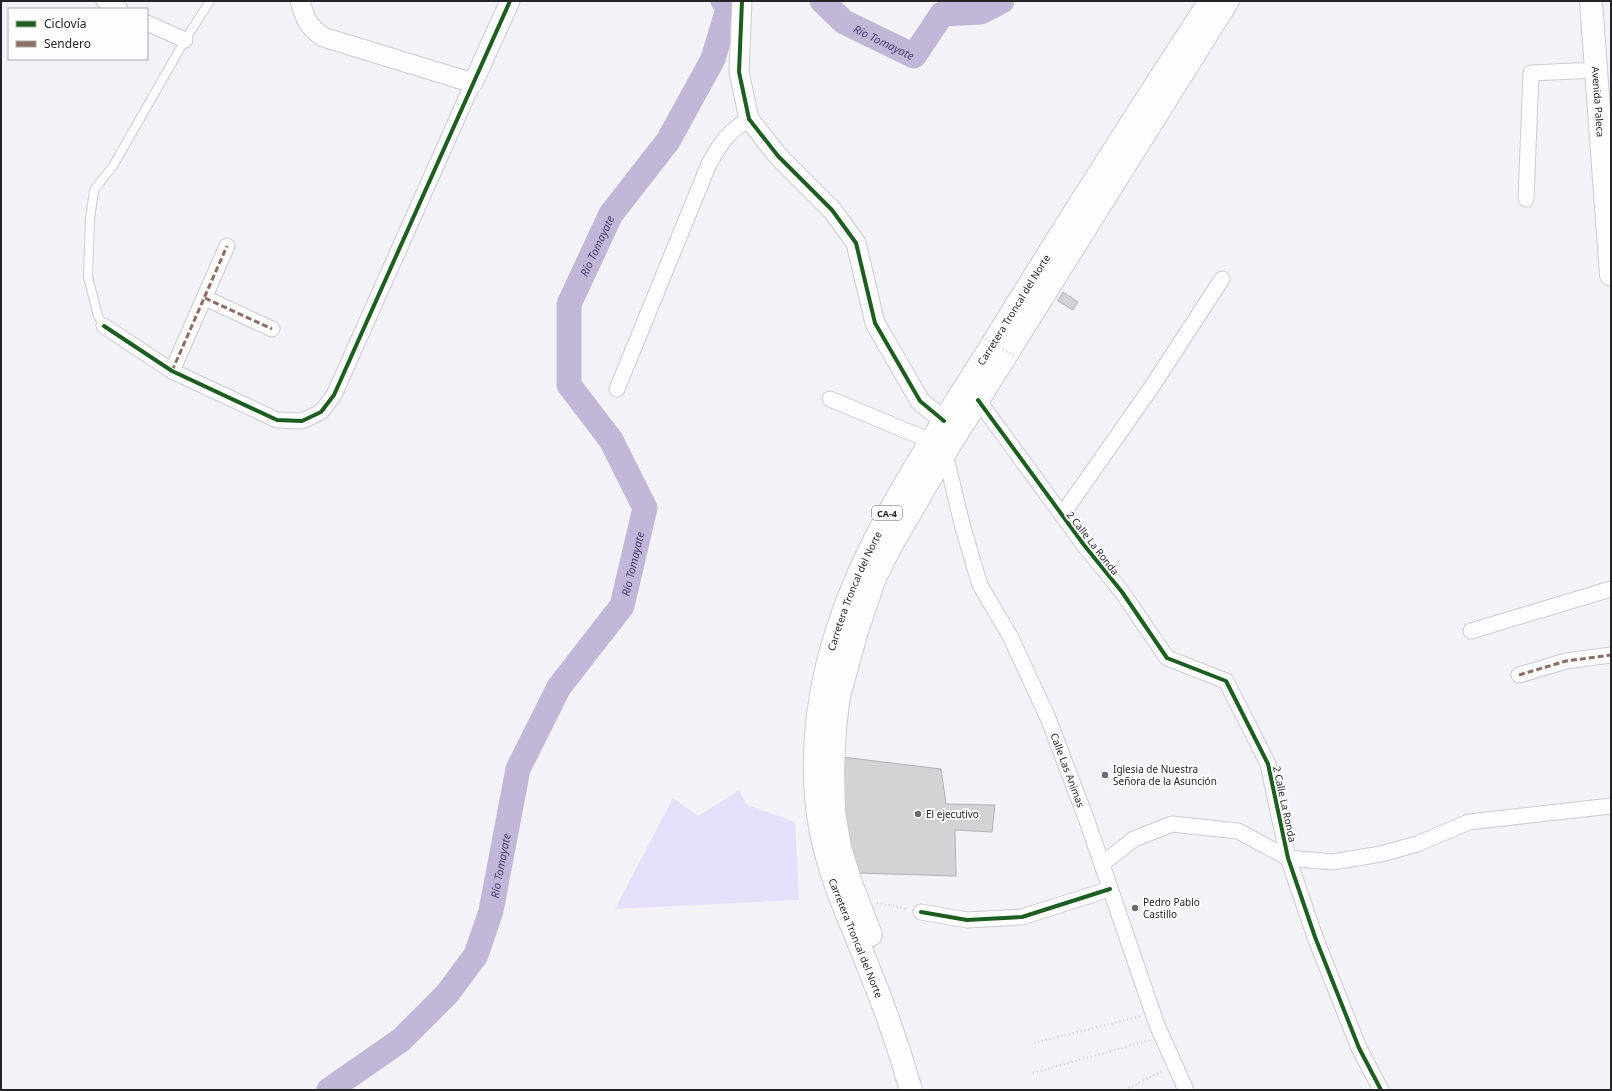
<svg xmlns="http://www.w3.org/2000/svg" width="1612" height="1091" viewBox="0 0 1612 1091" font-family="'Noto Sans',sans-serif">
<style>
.green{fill:#e6dff9}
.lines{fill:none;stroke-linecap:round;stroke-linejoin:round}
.river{stroke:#c0b6d7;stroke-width:25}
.building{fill:#d3d3d6;stroke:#b1b0b3}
.service-casing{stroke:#cccbce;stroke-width:10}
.minor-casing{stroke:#cccbce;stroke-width:17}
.tertiary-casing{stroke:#cccbce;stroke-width:21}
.secondary-casing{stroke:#cccbce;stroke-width:24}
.primary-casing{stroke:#cccbce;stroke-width:24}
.path{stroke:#d1d1d2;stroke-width:2.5;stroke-dasharray:1 3;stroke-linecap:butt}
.service{stroke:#fdfdfe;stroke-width:8}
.minor{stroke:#fdfdfe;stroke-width:15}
.tertiary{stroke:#fdfdfe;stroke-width:19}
.secondary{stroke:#fdfdfe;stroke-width:22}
.primary{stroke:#fdfdfe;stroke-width:22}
.path-bridge{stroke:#d1d1d2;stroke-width:2.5;stroke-dasharray:1 3;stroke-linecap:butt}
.quiet{stroke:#8d6e63;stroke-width:3;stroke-dasharray:6 3;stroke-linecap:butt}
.cycleway-casing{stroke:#fefefe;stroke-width:6}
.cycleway{stroke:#1b5e20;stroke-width:4}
.poi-dot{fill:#6c6c6f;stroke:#fefefe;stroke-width:1.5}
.labels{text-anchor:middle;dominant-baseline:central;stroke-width:4;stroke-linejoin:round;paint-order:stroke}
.shield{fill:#fefefe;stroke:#656568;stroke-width:1}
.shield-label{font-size:9px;font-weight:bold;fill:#242427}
.street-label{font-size:10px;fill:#242427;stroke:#fefefe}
.poi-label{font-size:10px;fill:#242427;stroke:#fefefe;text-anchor:start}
.water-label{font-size:11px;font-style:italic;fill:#4d3972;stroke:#fefefe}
</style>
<rect width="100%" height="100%" fill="#f3f2f6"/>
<path class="green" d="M739,790L747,805L795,822L799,900L615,909L673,798L698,816Z"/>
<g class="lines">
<g class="river">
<path id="s1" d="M822,1L844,22L914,56L942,14L981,12L1002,1"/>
<path id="s2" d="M329,1090L401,1040L447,994L476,955L491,911L518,769L559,687L622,606L645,508L611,440L569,385V304L611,214L668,141L713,59L728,9L723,1"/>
</g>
</g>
<path class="building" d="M1063,292L1078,302L1073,310L1058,301Z
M842,757L941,769L946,804L995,805L992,832L955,830L956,876L856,873L842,822Z"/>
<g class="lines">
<defs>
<path id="service" d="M104,326L98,316L88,277L90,219L94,190L113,166L185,40L210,1"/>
<g id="minor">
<path d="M104,1L120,9"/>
<path d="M147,23L185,40"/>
<path d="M1526,199L1531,73L1596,70"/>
<path d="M205,298L272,329"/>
<path d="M104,326L172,371L277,420L302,421L321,412L334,395L473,83"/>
<path d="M172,371L227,246"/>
<path d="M617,389L709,164C721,142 728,132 749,119"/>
<path d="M830,399L931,441"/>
<path d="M978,400L1084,545L1122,592L1167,658L1226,681L1268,764L1288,858L1315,937L1359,1048L1381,1090"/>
<path id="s3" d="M945,453L963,528L980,585L1010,636L1048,718L1086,818L1157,1025L1186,1090"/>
<path d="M1062,515L1151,388L1222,279"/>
<path d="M1471,631L1611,589"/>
<path d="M1519,675L1566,661L1611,655"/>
<path d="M1102,864L1134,839L1172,824L1238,831L1288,858L1333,862L1381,854L1417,844L1469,822L1611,806"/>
<path d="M921,912L967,920L1022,917L1110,889"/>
</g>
<path id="tertiary" d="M300,1C305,19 308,26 323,37L473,83L510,1
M742,1L739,72L749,119L778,156L832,210L856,243L875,323L920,401L944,421"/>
<g id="secondary">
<path id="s4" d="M1591,1L1611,275"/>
</g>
<g id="primary">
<path d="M871,935L851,883L840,848L834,812L833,768L835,728L839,696L857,631L875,578L890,548L945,453L1228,1"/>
<path id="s5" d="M911,1090C899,1048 884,1005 867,964C844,905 821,861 816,796C802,615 912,474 1001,330C1069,219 1139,110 1210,1"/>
</g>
</defs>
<use href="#service" class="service-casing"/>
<use href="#minor" class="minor-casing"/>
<use href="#tertiary" class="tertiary-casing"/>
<use href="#secondary" class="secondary-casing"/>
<use href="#primary" class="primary-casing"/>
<path class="path" d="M877,903L908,909
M1034,1043L1141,1016
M1033,1073L1150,1040
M1125,1090L1162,1071"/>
<use href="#service" class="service"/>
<use href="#minor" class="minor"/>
<use href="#tertiary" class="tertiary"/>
<use href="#secondary" class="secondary"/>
<use href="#primary" class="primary"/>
<path class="path-bridge" d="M982,337L1016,357"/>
<path class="quiet" d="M205,298L272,329
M172,371L227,246
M1519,675L1566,661L1611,655"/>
<defs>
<path id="cycleway" d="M742,1L739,72L749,119L778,156L832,210L856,243L875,323L920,401L944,421
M104,326L172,371L277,420L302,421L321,412L334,395L510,1
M978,400L1084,545L1122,592L1167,658L1226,681L1268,764L1288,858L1315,937L1359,1048L1381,1090
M921,912L967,920L1022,917L1110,889"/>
</defs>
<use href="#cycleway" class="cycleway-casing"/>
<use href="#cycleway" class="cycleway"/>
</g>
<g class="poi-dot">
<circle cx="1105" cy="775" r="4"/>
<circle cx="918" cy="814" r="4"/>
<circle cx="1135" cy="908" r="4"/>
</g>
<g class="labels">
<rect class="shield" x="872" y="506" width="30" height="14" rx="3"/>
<g class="shield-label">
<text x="887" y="513">CA-4</text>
</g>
<g class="street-label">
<text stroke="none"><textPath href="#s4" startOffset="101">Avenida Paleca</textPath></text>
<text stroke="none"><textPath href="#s5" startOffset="845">Carretera Troncal del Norte</textPath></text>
<text transform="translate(1093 543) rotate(52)">2 Calle La Ronda</text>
<text stroke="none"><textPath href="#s5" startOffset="521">Carretera Troncal del Norte</textPath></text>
<text stroke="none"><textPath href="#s3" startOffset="342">Calle Las Animas</textPath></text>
<text transform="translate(1285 804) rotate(78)">2 Calle La Ronda</text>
<text transform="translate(856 938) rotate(68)">Carretera Troncal del Norte</text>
</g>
<g class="poi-label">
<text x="1113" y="769">Iglesia de Nuestra<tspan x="1113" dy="12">Señora de la Asunción</tspan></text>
<text x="926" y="814">El ejecutivo</text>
<text x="1143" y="902">Pedro Pablo<tspan x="1143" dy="12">Castillo</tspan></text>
</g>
<g class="water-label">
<text stroke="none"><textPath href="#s1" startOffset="75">Río Tomayate</textPath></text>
<text stroke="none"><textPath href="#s2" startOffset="978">Río Tomayate</textPath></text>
<text stroke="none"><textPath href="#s2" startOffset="630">Río Tomayate</textPath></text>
<text stroke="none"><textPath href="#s2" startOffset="294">Río Tomayate</textPath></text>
</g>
</g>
<rect width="1612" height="1091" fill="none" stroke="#242427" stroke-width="4"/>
<rect x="8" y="8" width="140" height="52" fill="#fefefe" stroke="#a7a7a8"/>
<rect x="16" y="21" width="20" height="6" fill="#1b5e20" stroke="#a7a7a8"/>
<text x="44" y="28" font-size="12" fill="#242427">Ciclovía</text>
<rect x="16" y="41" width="20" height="6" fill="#8d6e63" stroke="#a7a7a8"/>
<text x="44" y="48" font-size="12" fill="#242427">Sendero</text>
</svg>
